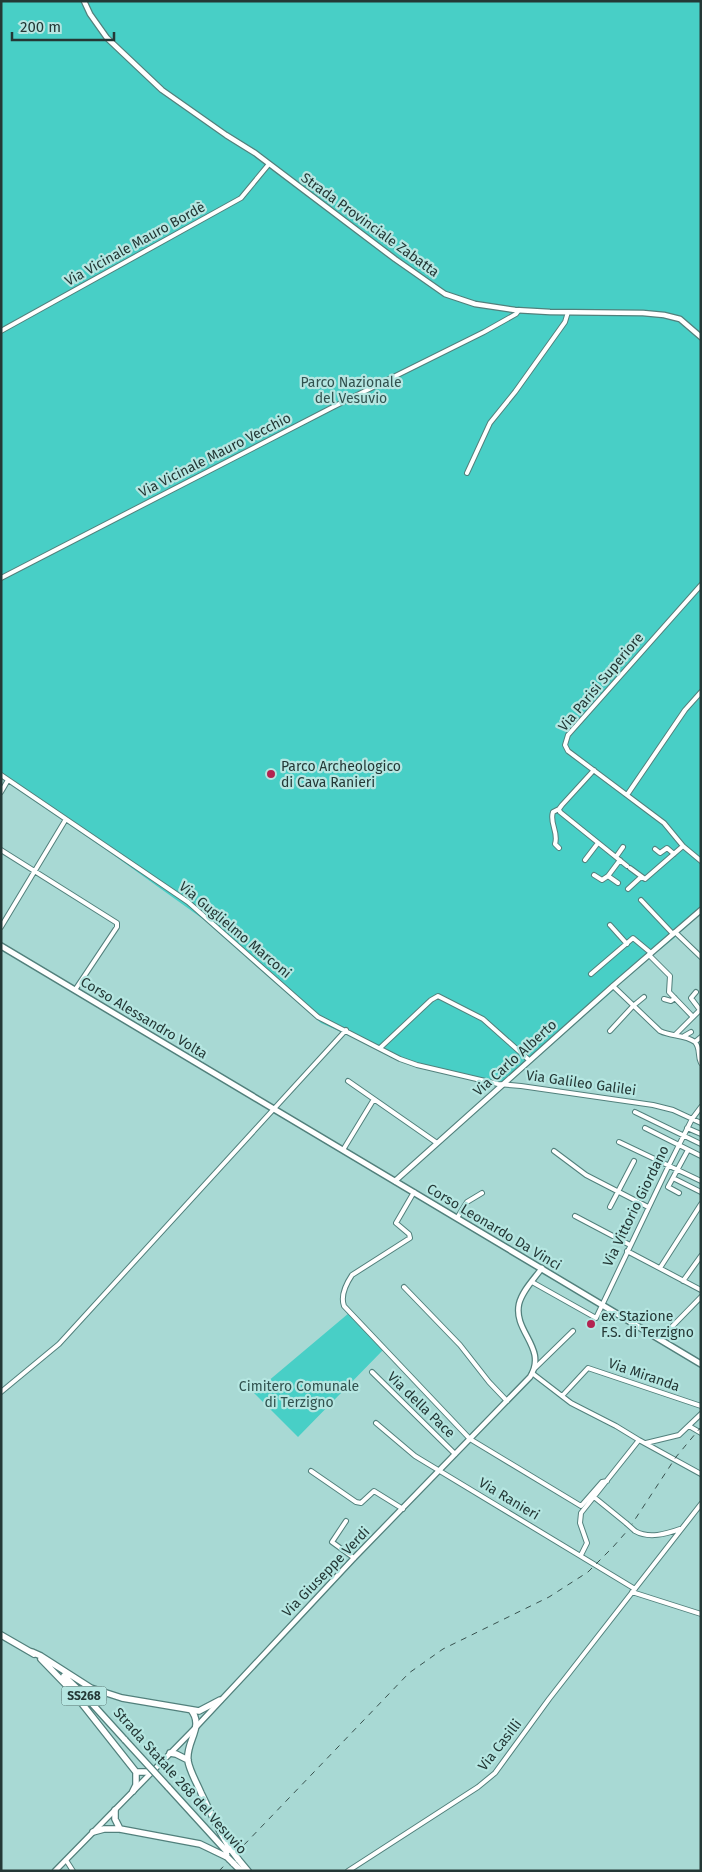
<svg xmlns="http://www.w3.org/2000/svg" width="702" height="1872" viewBox="0 0 702 1872" font-family="'Fira Sans',sans-serif">
<style>
.green{fill:#48cfc6}
.lines{fill:none;stroke-linecap:round;stroke-linejoin:round}
.minor-casing{stroke:#52807c;stroke-width:6}
.tertiary-casing{stroke:#52807c;stroke-width:7}
.secondary-casing{stroke:#52807c;stroke-width:8}
.trunk-casing{stroke:#52807c;stroke-width:8}
.minor{stroke:#fff;stroke-width:4}
.tertiary{stroke:#fff;stroke-width:4.5}
.secondary{stroke:#fff;stroke-width:5}
.trunk{stroke:#fff;stroke-width:5.5}
.rail{stroke:#39524f;stroke-width:1;stroke-dasharray:6 6;stroke-linecap:butt}
.minor-bridge-casing{stroke:#52807c;stroke-width:6;stroke-linecap:butt}
.trunk-bridge-casing{stroke:#52807c;stroke-width:8;stroke-linecap:butt}
.minor-bridge{stroke:#fff;stroke-width:4}
.trunk-bridge{stroke:#fff;stroke-width:5.5}
.poi-dot{fill:#b32350;stroke:#b5e6e1;stroke-width:2}
.labels{text-anchor:middle;dominant-baseline:central;stroke-width:4.5;stroke-linejoin:round;paint-order:stroke}
.shield{fill:#b5e6e1;stroke:#506c69;stroke-width:1}
.shield-label{font-size:12px;font-weight:bold;fill:#243836}
.street-label{font-size:14px;fill:#243836;stroke:#b5e6e1}
.park-label{font-size:14px;fill:#31524f;stroke:#b5e6e1}
.poi-label{font-size:14px;fill:#243836;stroke:#b5e6e1;text-anchor:start}
</style>
<rect width="100%" height="100%" fill="#a8d9d4"/>
<path class="green" d="M1,1H701V913L673,939L615,986L614,990L504,1085H494L418,1066L393,1058L379,1049L321,1023L203,919L108,851L1,778Z
M349,1313L384,1349L298,1437L254,1393Z"/>
<g class="lines">
<defs>
<path id="minor" d="M1,331L241,198L269,164
M467,473L490,423L515,392L565,322L568,312
M1,578L333,407L484,332L516,314L519,310
M701,585L568,735L565,745L568,751L664,823L683,846L701,861
M594,770L562,805L559,809L560,812L627,866
M1,775L188,902L318,1017L400,1059L417,1065L498,1084L521,1086L653,1105L673,1110L701,1123
M1,792L8,780
M627,795L685,710L701,692
M559,809L553,812C549,823 559,832 555,844L559,848
M655,849L660,853L667,848L674,854
M1,850L117,923V927L75,990
M616,857L623,847
M585,860L598,843
M630,868L645,879L683,846
M594,875L602,880L608,876L620,860
M608,876L618,883
M628,889L641,877
M641,900L673,934
M610,925L627,944
M1,927L66,819
M675,932L701,957
M649,955L670,976L669,992L693,1017
M591,974L633,938L651,953
M613,986L660,1031C672,1037 684,1034 695,1042L701,1037
M664,999L671,1001L675,998
M610,1031L633,1006L644,997
M675,1035L700,1010L691,998L696,992
M684,1036L691,1032
M695,1042C701,1049 697,1055 701,1063
M380,1048L431,1000L438,996L483,1019L529,1060
M348,1081L437,1143
M635,1112L701,1144
M645,1128L701,1156
M687,1128L701,1134
M619,1142L701,1181
M343,1150L374,1099
M554,1151L586,1175L648,1207
M673,1178L701,1192
M414,1192L396,1223L409,1234L410,1238L352,1275C346,1284 340,1295 344,1306L470,1439L581,1506L602,1482L607,1481
M679,1193L668,1187L688,1150
M610,1207L634,1161
M575,1216L630,1245
M457,1218L467,1202L482,1193
M627,1251L701,1290
M660,1268L701,1204
M683,1281L701,1256
M532,1282L596,1318L669,1165L692,1119L701,1107
M404,1287L460,1345L489,1382L507,1401
M660,1339L701,1297
M534,1369L573,1331
M372,1372L455,1454
M532,1373L571,1403L616,1426L639,1440L701,1474
M1,1392L59,1344L346,1030
M562,1396L588,1368L701,1406
M376,1423L415,1456L635,1589
M689,1426L701,1433
M646,1443L679,1435L701,1414
M311,1471L356,1502L361,1503L374,1491L403,1509
M594,1497L626,1523
M346,1521L332,1542L354,1558
M635,1531C649,1539 666,1534 680,1529
M581,1555L587,1543L580,1523L581,1513L639,1440
M632,1592L701,1614
M66,1860L73,1871
M348,1871L478,1787L495,1773L549,1699L701,1504"/>
<path id="tertiary" d="M84,1L90,14L107,38L162,90L226,135L255,153L395,259L445,294L475,304L515,310L550,312L643,313L664,315L680,319L701,337
M395,1181L613,986L701,910
M55,1871L197,1726L354,1558L530,1377C548,1348 513,1332 519,1304C522,1291 534,1279 542,1268"/>
<path id="secondary" d="M1,946L701,1364"/>
<path id="trunk" d="M1,1635L34,1654
M32,1652L41,1656L91,1688L122,1698L199,1711L220,1700
M41,1659L72,1691L136,1772V1785L133,1791
M64,1676L86,1697L125,1740
M191,1710C205,1727 185,1742 188,1761C190,1772 197,1783 201,1793C211,1813 219,1833 232,1851
M170,1753L176,1754L188,1760
M136,1772H152
M168,1787L229,1854
M115,1810V1819L120,1829
M93,1832L104,1829H120L200,1844L227,1857
M238,1859L248,1871
M233,1863L241,1871"/>
</defs>
<use href="#minor" class="minor-casing"/>
<use href="#tertiary" class="tertiary-casing"/>
<use href="#secondary" class="secondary-casing"/>
<use href="#trunk" class="trunk-casing"/>
<use href="#minor" class="minor"/>
<use href="#tertiary" class="tertiary"/>
<use href="#secondary" class="secondary"/>
<use href="#trunk" class="trunk"/>
<path class="rail" d="M219,1871L409,1673L443,1649L549,1597L588,1572L613,1547L628,1530L676,1457L701,1427"/>
<defs>
<path id="minor-bridge" d="M626,1523L635,1531"/>
<path id="trunk-bridge" d="M125,1740L168,1787
M232,1851L238,1859
M227,1857L233,1863"/>
</defs>
<use href="#minor-bridge" class="minor-bridge-casing"/>
<use href="#trunk-bridge" class="trunk-bridge-casing"/>
<use href="#minor-bridge" class="minor-bridge"/>
<use href="#trunk-bridge" class="trunk-bridge"/>
</g>
<g class="poi-dot">
<circle cx="271" cy="774" r="5"/>
<circle cx="591" cy="1324" r="5"/>
</g>
<g class="labels">
<rect class="shield" x="61.5" y="1686.5" width="45" height="19" rx="4"/>
<g class="shield-label">
<text x="84" y="1696">SS268</text>
</g>
<g class="street-label">
<text transform="translate(370 225) rotate(36)">Strada Provinciale Zabatta</text>
<text transform="translate(135 244) rotate(-29)">Via Vicinale Mauro Bordè</text>
<text transform="translate(215 455) rotate(-27)">Via Vicinale Mauro Vecchio</text>
<text transform="translate(601 682) rotate(-50)">Via Parisi Superiore</text>
<text transform="translate(235 930) rotate(40)">Via Guglielmo Marconi</text>
<text transform="translate(144 1018) rotate(31)">Corso Alessandro Volta</text>
<text transform="translate(515 1058) rotate(-42)">Via Carlo Alberto</text>
<text transform="translate(581 1083) rotate(8)">Via Galileo Galilei</text>
<text transform="translate(636 1206) rotate(-64)">Via Vittorio Giordano</text>
<text transform="translate(494 1227) rotate(31)">Corso Leonardo Da Vinci</text>
<text transform="translate(644 1375) rotate(19)">Via Miranda</text>
<text transform="translate(421 1405) rotate(44)">Via della Pace</text>
<text transform="translate(509 1499) rotate(31)">Via Ranieri</text>
<text transform="translate(326 1572) rotate(-46)">Via Giuseppe Verdi</text>
<text transform="translate(500 1745) rotate(-52)">Via Casilli</text>
<text transform="translate(180 1781) rotate(48)">Strada Statale 268 del Vesuvio</text>
</g>
<g class="park-label">
<text x="351" y="382">Parco Nazionale<tspan x="351" dy="16">del Vesuvio</tspan></text>
<text x="299" y="1386">Cimitero Comunale<tspan x="299" dy="16">di Terzigno</tspan></text>
</g>
<g class="poi-label">
<text x="281" y="766">Parco Archeologico<tspan x="281" dy="16">di Cava Ranieri</tspan></text>
<text x="601" y="1316">ex Stazione<tspan x="601" dy="16">F.S. di Terzigno</tspan></text>
</g>
</g>
<rect width="702" height="1872" fill="none" stroke="#243836" stroke-width="5"/>
<path d="M12 32v8h102v-8" fill="none" stroke="#243836" stroke-width="2.5"/>
<text x="20" y="32" font-size="15" fill="#243836" stroke="#b5e6e1" stroke-width="4" paint-order="stroke">200 m</text>
</svg>
